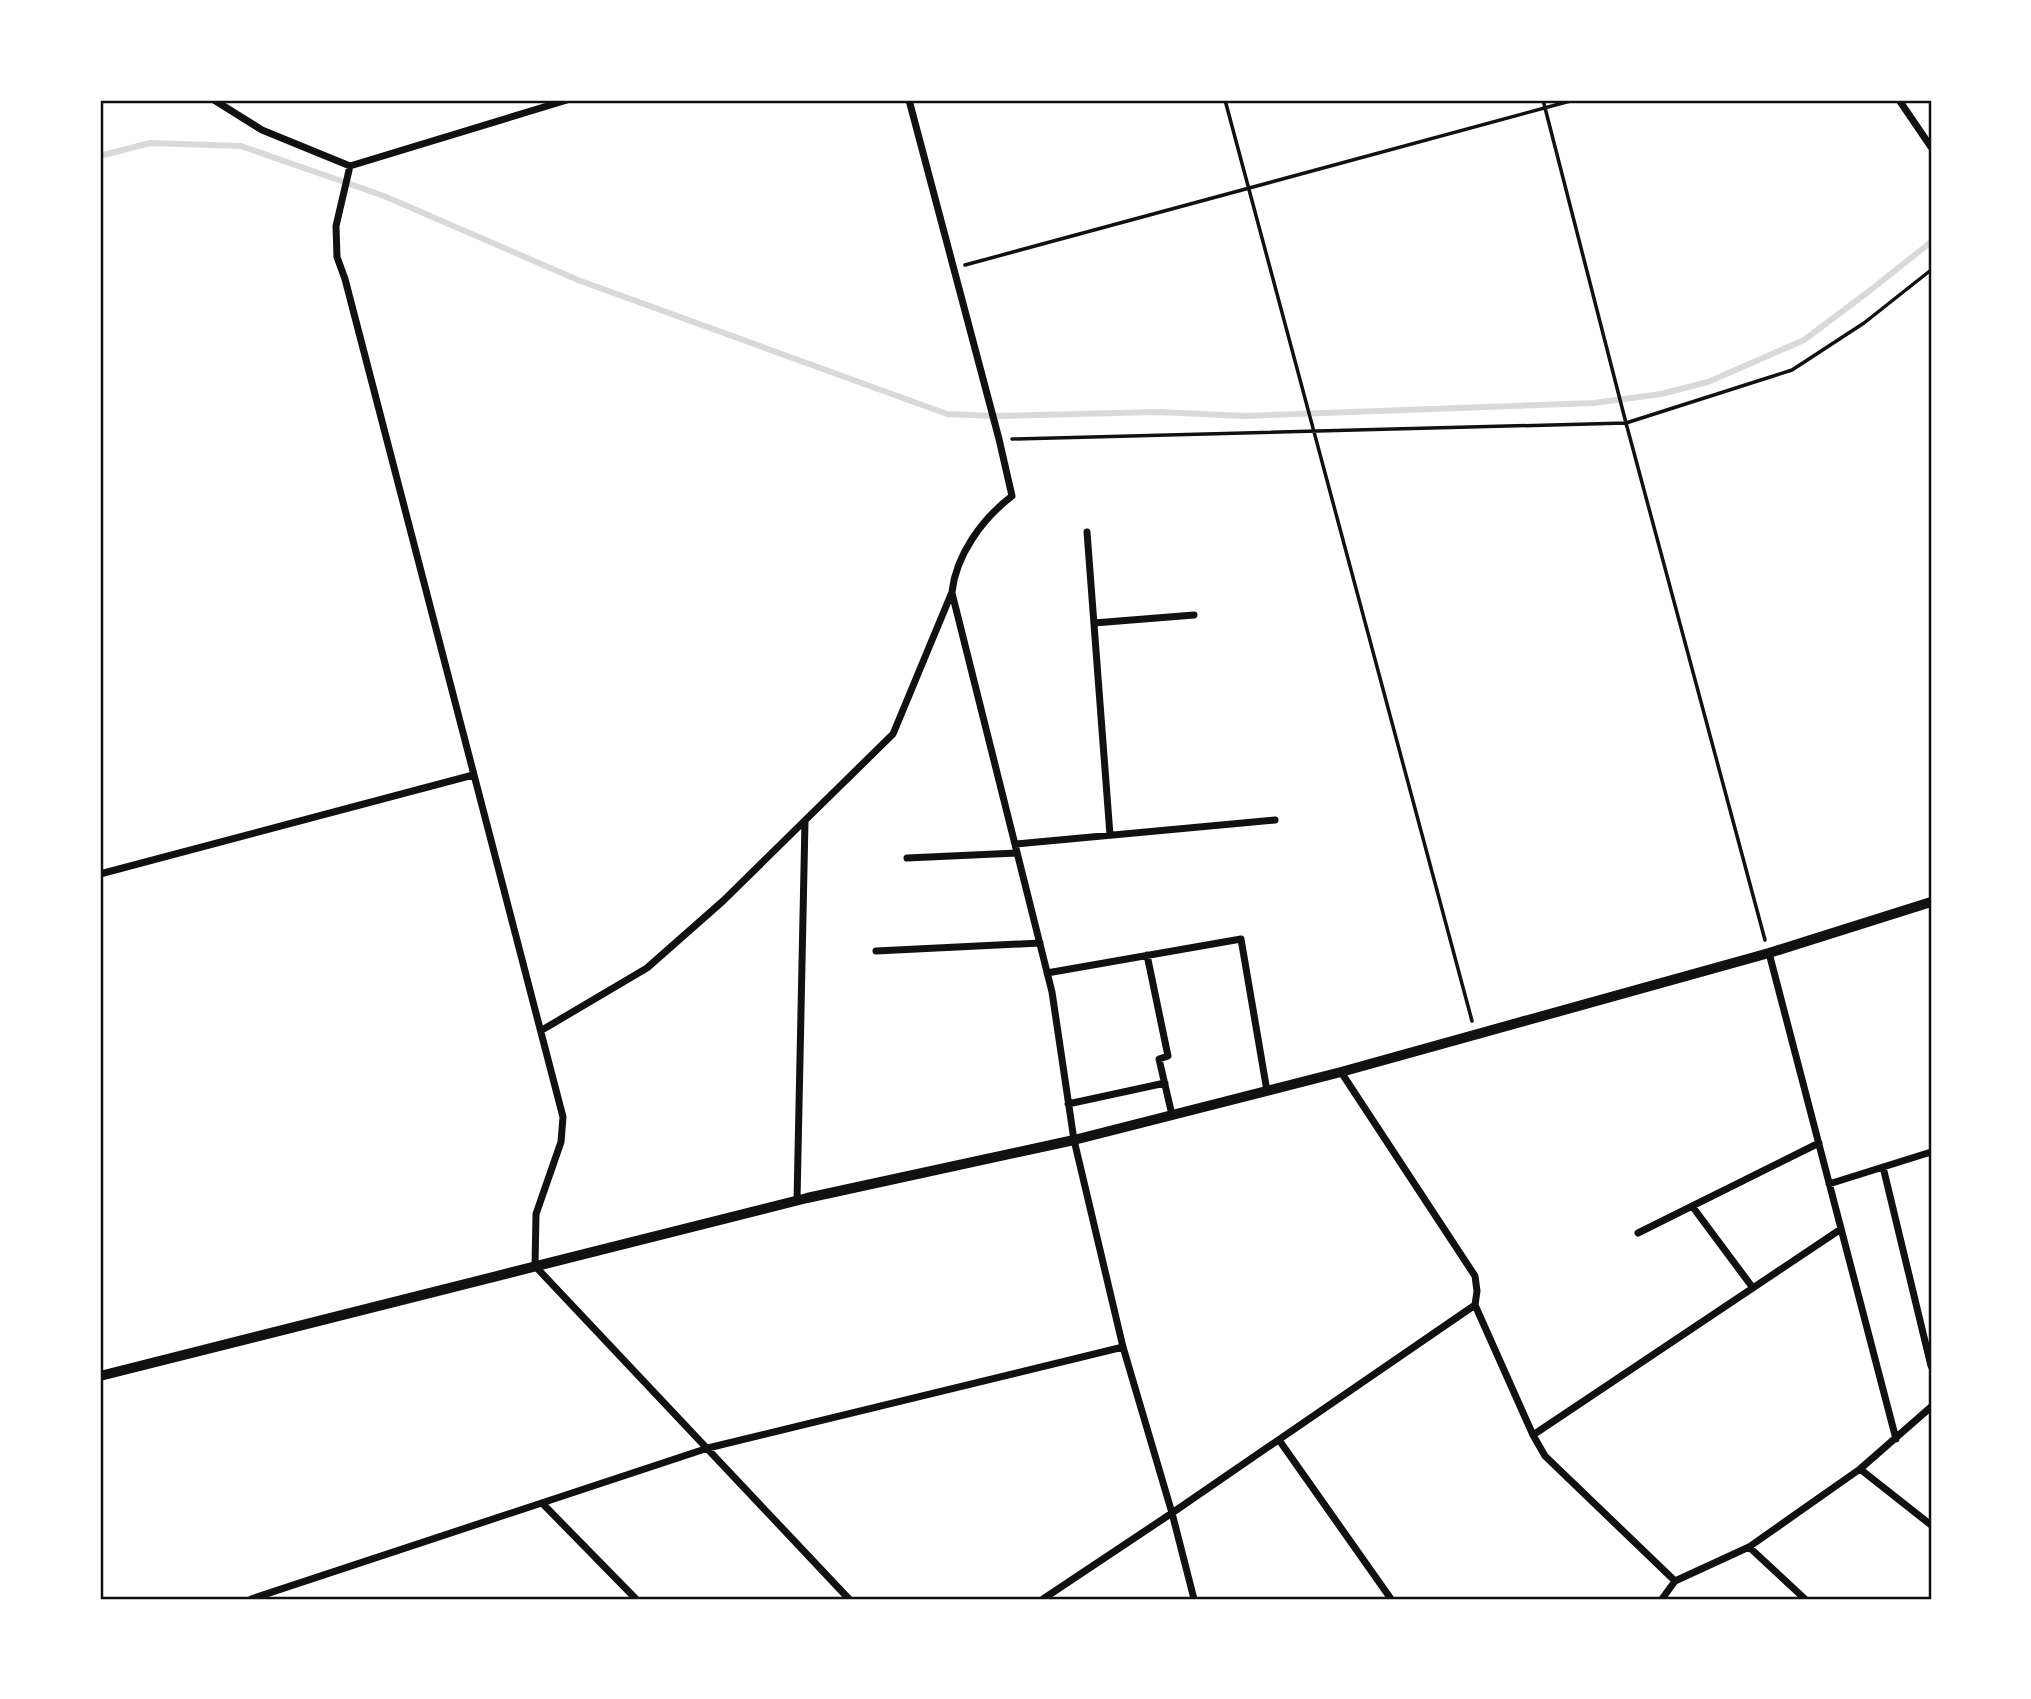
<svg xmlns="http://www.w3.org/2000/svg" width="2031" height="1699" viewBox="0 0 2031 1699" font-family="Raleway,sans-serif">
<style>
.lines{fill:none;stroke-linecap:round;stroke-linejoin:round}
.stream{stroke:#d9d9d9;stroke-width:6}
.path{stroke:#111;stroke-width:3.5}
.minor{stroke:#111;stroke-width:7}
.tertiary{stroke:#111;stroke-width:10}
.neatline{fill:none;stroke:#111;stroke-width:2.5}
</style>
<rect width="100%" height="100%" fill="#fff"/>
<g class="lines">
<path class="stream" d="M100,156L150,143L241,146L384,196L578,280L947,414L993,416L1158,412L1245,416L1594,403L1661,394L1708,382L1804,340L1868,292L1931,242"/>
<path class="path" d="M1225,100L1472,1021
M1543,100L1626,423L1765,940
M965,265L1574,100
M1012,439L1626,423L1792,370L1864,323L1931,270"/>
<path class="minor" d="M214,100L262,130L350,166L567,100
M1899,100L1931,147
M350,166L336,226L337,257L345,279L563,1117L561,1142L536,1214L535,1266L849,1599
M1087,532L1110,835
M952,593L1052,992L1074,1140L1123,1347L1172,1513L1194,1599
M1094,623L1194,615
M1015,844L1275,820
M907,858L1017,853
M100,874L473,775
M876,951L1040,943
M1769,953L1896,1439
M1147,955L1168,1056L1159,1059L1172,1115
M1047,973L1241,939L1267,1091
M542,1030L647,968L723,901L893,734L952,592C956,555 982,519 1012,496L999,439L909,100
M1341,1072L1475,1276L1477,1291L1475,1305L1533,1435L1545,1456L1675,1581
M1068,1104L1165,1083
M1883,1167L1931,1366
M1829,1184L1931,1152
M797,1201L805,821
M1692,1206L1753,1288
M1638,1233L1819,1143
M1533,1435L1841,1229
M1279,1440L1391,1599
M1860,1469L1931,1525
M542,1503L636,1599
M1749,1547L1805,1599
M251,1599L708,1448L1123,1347
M1043,1599L1172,1513L1475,1305
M1662,1599L1675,1581L1749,1547L1860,1469L1931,1407"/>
<path class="tertiary" d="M100,1376L807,1198L1074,1140L1341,1072L1769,953L1931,902"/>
</g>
<rect width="2031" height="1699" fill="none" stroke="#ffffff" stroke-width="203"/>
<rect x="102" y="102" width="1828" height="1496" class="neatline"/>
</svg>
